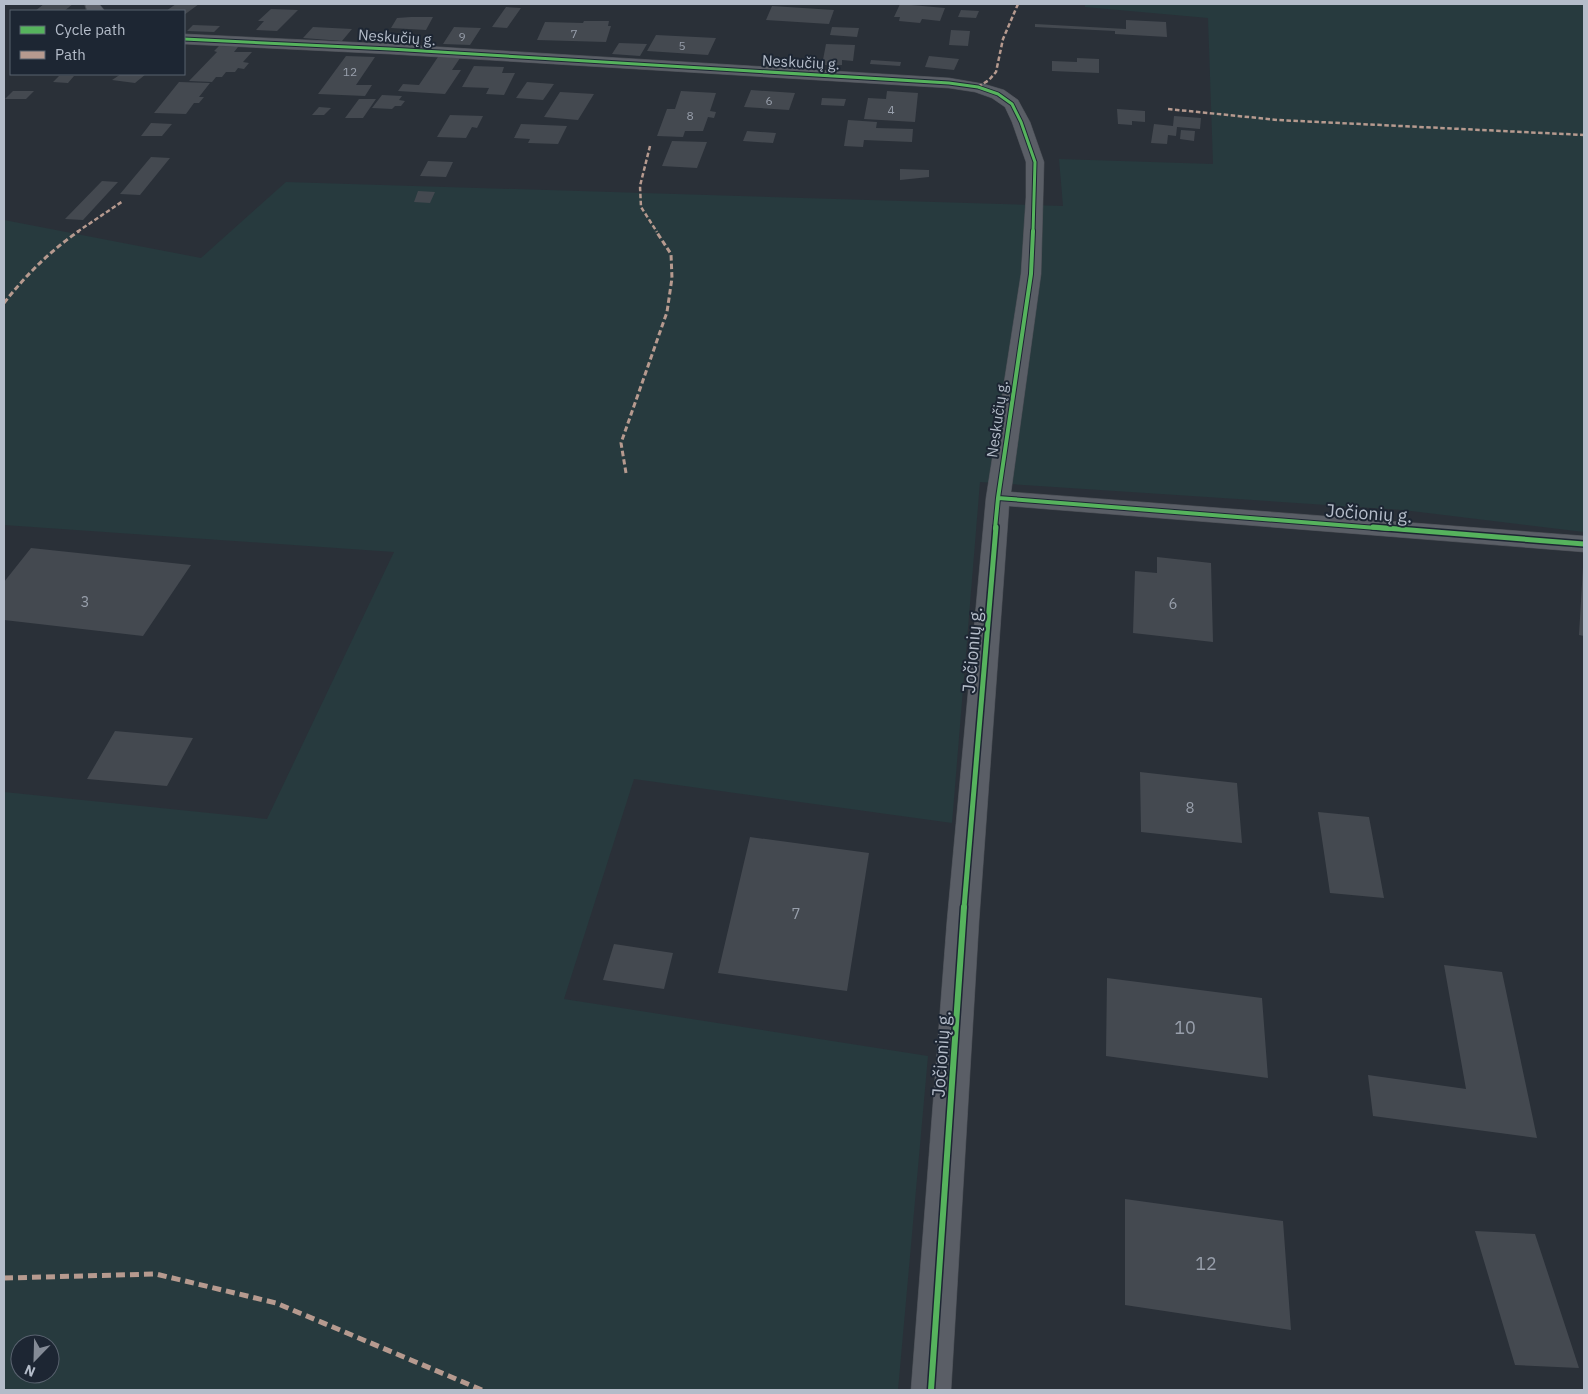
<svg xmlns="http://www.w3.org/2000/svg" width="1588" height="1394" viewBox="0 0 1588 1394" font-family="'IBM Plex Sans',sans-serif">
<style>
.green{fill:#273a3e;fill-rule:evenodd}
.building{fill:#444950}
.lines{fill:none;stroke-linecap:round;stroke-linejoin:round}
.minor-casing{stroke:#484c53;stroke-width:1}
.minor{fill:#5a5e66;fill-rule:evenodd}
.quiet-far2{stroke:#b69a8f;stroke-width:2.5;stroke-dasharray:4.5 2.5;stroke-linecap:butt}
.quiet-far1{stroke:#b69a8f;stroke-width:3;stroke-dasharray:5.5 3;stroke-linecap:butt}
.quiet{stroke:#b69a8f;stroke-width:5;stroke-dasharray:9 5;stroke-linecap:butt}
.cycleway-far3-casing{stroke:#1d2633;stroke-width:5}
.cycleway-far2-casing{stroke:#1d2633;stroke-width:6}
.cycleway-far1-casing{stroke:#1d2633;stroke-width:8}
.cycleway-casing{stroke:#1d2633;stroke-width:9}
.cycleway-far3{stroke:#56b35d;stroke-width:3}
.cycleway-far2{stroke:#56b35d;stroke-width:4}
.cycleway-far1{stroke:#56b35d;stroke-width:5}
.cycleway{stroke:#56b35d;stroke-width:6}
.labels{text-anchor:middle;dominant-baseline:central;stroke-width:4;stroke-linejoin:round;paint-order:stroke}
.far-number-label{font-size:12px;fill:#989fab}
.far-street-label{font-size:15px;fill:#b4bcc9;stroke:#1d2633}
.number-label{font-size:15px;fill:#989fab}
.street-label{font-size:18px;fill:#b4bcc9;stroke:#1d2633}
.near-number-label{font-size:18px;fill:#989fab}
</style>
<rect width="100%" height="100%" fill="#2a3038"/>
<path class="green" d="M1085,4H1584V532L1403,510L980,482L952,823L634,779L564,999L928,1056L898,1390H4V792L267,819L394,552L4,525V220L201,258L286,182L1063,206L1059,159L1213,164L1208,18L1085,7ZM20,1344H50V1374H20Z"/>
<path class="building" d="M44,4H73L64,11H35Z
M176,4H199L184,15V11H166Z
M900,4L945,8L940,21L922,19L920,23L899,21L900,17H894Z
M772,6L834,10L829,24L766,20Z
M506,7L521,8L507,28L492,27Z
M271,9L298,10L277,31L256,30L264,21H258Z
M961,10L979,11L976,18L958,17Z
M411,17H433L426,30L391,28L397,18Z
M1126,20L1166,22L1167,37L1115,34V31L1035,27V24L1126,29Z
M584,21H609L608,26H611L606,42L537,40L545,22L583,23Z
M193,25L220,26L214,32L187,31Z
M313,27L352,29L342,41L303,38Z
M454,27L481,28L470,45L443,44Z
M832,27L859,28L857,37L830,35Z
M951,30L970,31L968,46L949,45Z
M656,35L716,38L708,55L647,51Z
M619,43L647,44L640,56L612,54Z
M826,44L855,45L853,61L842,60V65H822Z
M219,46L238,47L234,52H252L243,62L249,63L244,69L238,68L235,72H226L222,77H216L212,82L189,81L217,52L214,51Z
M346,56L375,57L356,85H372L365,96L318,94Z
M929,56L959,59L954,70L925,67Z
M438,57L460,58L452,70H461L445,94L398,91L403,84L419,85Z
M1077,58L1099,59V73L1052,71V61L1077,62Z
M871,60L901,62L900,66L870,64Z
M474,66L504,67L502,73H515L504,95L486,94L489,88L462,87Z
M121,74H146L135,83L112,80Z
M59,76H74L68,83L53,82Z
M179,82L210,83L199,97H204L199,103H194L186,114L154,113Z
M527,82L554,84L543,100L516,98Z
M751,90L795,93L789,110L744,107Z
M13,91H34L26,99H5Z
M681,91L716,93L710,111L716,112L714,118L708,117L703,131H685L683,137L657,136L667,109H675Z
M887,91L918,93L915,122L864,119L868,98L886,99Z
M560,92L594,94L578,120L544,117Z
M382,95L402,96L399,100L405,101L401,106H395L392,109L372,108Z
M822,98L846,99L844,106L821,105Z
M359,99H376L363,118H345Z
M319,107L331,108L324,115H312Z
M1117,109L1145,111V122L1132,121V125L1118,124Z
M450,115L483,116L477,128L472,127L466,138L437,137Z
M1174,116L1201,118L1200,129L1177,127L1176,136L1168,135L1167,144L1151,143L1154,124L1173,126Z
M848,120L877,122L876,128L913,129L912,142L864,140L863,147L844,146Z
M151,123L172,124L162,136H141Z
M521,124L567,126L558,144L528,143L530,139L514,138Z
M1181,130L1195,131L1194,141L1180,139Z
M747,131L776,133L773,143L743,141Z
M672,141L707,142L697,168L662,166Z
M151,157L170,158L140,195L120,194Z
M428,161L453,162L446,177L420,176Z
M900,169L929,170V177L900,180Z
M102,181L118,182L83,220L65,219Z
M418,191L435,192L430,203L414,202Z
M31,548L191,565L143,636L4,620V582Z
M1157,557L1211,563L1213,642L1133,633L1135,571L1157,573Z
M1583,567H1584V636L1579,635Z
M115,731L193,738L167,786L87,779Z
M1140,772L1237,783L1242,843L1141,832Z
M1318,812L1369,817L1384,898L1330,893Z
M750,837L869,853L847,991L718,973Z
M614,944L673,953L664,989L603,980Z
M1444,965L1502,972L1537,1138L1373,1116L1368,1075L1466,1089Z
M1107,978L1262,998L1268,1078L1106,1056Z
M1125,1199L1283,1221L1291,1330L1125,1305Z
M1475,1231L1535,1234L1579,1368L1515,1365Z"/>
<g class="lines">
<defs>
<path id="minor" d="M85,4H99L105,11H87Z
M184,34L390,44L949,78L984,84L1004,90L1018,100L1030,122L1044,162L1041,274L1011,492L1584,536V552L1009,506L979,921L951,1390H911L947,921L986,498L1021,274L1026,197V162L1012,122L1005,107L992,98L975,92L949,88L390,54L184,44Z"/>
</defs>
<use href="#minor" class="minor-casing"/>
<use href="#minor" class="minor"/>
<path class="quiet-far2" d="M978,87L989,80L996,72L1003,39L1018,4
M1168,109L1278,120L1584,135
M650,146L640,186L641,207L657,232
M77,232L123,201"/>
<path class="quiet-far1" d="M4,303C26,275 50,251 79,231
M626,473L621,443L667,312L672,278L671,254L656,231"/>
<path class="quiet" d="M4,1278L156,1274L276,1303L482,1390"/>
<defs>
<path id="cycleway-far3" d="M184,39L390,49L949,83L978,87L998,94L1012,104L1021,122L1035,162L1033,232"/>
<path id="cycleway-far2" d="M998,498L1389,529
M995,529L998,498L1031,274L1033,231"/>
<path id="cycleway-far1" d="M1373,527L1584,544
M964,908L996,527"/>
<path id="cycleway" d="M931,1390L964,907"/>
</defs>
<use href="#cycleway-far3" class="cycleway-far3-casing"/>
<use href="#cycleway-far2" class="cycleway-far2-casing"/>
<use href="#cycleway-far1" class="cycleway-far1-casing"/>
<use href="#cycleway" class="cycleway-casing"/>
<use href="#cycleway-far3" class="cycleway-far3"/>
<use href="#cycleway-far2" class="cycleway-far2"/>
<use href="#cycleway-far1" class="cycleway-far1"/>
<use href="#cycleway" class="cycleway"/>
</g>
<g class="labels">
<g class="far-number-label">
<text x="574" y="33">7</text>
<text x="462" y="36">9</text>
<text x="682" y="45">5</text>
<text x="350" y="71">12</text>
<text x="769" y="100">6</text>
<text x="891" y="109">4</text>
<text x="690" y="115">8</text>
</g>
<g class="far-street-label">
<text transform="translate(397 37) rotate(4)">Neskučių g.</text>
<text transform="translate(801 62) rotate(3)">Neskučių g.</text>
<text transform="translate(997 419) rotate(-82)">Neskučių g.</text>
</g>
<g class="number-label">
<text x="85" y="601">3</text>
<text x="1173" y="603">6</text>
<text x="1190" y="807">8</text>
<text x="796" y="913">7</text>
</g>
<g class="street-label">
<text transform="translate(1369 513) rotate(4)">Jočionių g.</text>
<text transform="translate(972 650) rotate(-85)">Jočionių g.</text>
<text transform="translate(941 1054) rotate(-86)">Jočionių g.</text>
</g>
<g class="near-number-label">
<text x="1185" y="1027">10</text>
<text x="1206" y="1263">12</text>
</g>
</g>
<rect width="1588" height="1394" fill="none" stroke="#b4bcc9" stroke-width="10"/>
<rect x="10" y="10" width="175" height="65" fill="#1d2633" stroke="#59626f"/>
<rect x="20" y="26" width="25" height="8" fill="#56b35d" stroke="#59626f"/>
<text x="55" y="35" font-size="15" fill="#b4bcc9">Cycle path</text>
<rect x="20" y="51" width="25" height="8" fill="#b69a8f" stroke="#59626f"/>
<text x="55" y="60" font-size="15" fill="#b4bcc9">Path</text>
<g transform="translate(35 1359) rotate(203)"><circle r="24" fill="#1d2633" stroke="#59626f"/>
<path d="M0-4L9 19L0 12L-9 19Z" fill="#848b96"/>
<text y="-8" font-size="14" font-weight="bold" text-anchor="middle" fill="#b4bcc9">N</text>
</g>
</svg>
